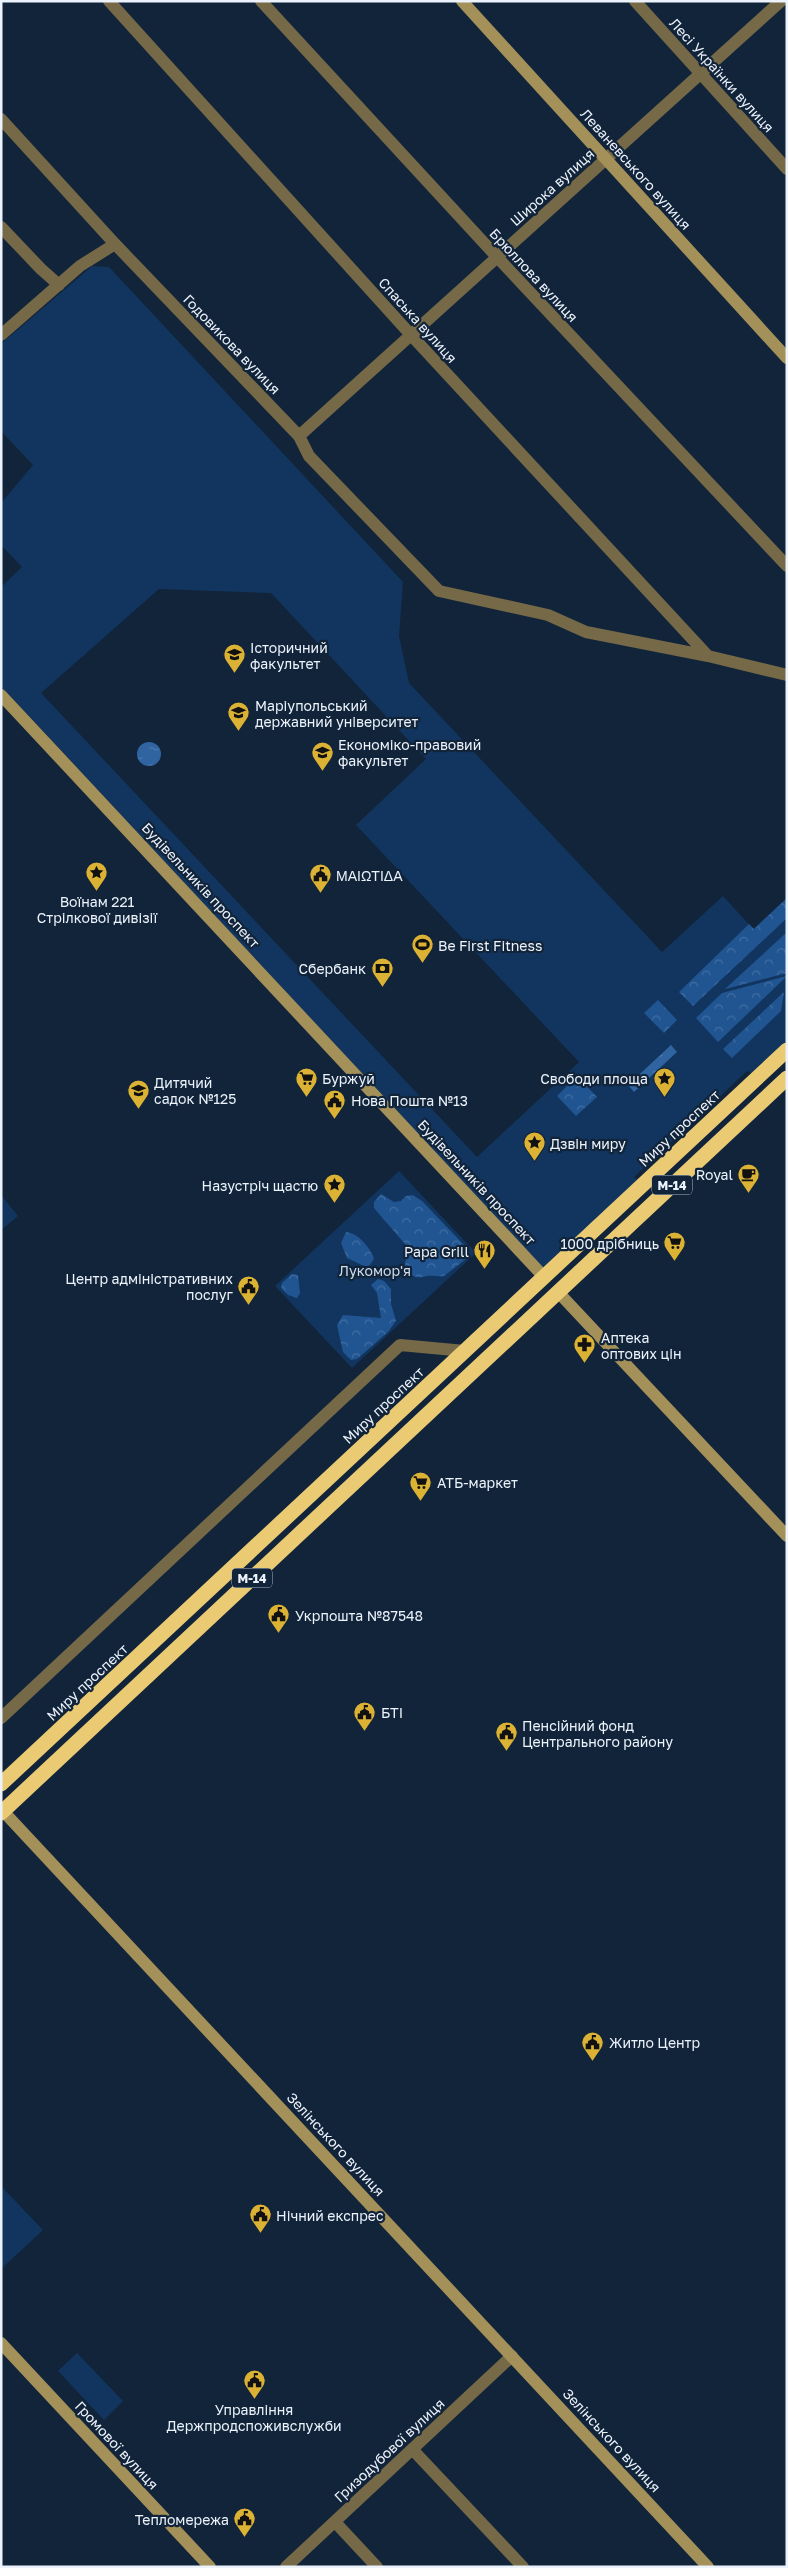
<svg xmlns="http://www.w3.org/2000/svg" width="788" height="2568" viewBox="0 0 788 2568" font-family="'Golos Text',sans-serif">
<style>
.green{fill:#11355e;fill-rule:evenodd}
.forest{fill:url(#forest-crowns)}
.water{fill:url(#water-ripples)}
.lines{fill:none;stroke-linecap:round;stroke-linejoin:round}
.street{stroke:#756947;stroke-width:12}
.secondary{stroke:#a49059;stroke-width:12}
.highway{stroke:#eaca72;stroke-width:15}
.labels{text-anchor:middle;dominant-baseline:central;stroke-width:4.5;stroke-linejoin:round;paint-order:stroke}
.shield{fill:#12243a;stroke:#abb5c2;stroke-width:1}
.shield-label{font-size:12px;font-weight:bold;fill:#ecf3fc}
.street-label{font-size:14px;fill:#ecf3fc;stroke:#12243a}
.poi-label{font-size:14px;fill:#ecf3fc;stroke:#12243a;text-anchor:start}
.park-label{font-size:14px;fill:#ceddee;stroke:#12243a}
</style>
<defs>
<pattern id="forest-crowns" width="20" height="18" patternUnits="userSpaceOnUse" patternTransform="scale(1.25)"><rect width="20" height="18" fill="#205592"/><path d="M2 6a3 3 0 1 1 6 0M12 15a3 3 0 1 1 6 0" fill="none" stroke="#416ea2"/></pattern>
<pattern id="water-ripples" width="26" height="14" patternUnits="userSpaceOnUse" patternTransform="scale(1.25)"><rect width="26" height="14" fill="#2f64a1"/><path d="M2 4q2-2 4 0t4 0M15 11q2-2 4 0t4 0" fill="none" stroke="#4d7baf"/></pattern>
</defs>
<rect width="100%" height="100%" fill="#12243a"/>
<path class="green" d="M92,266L109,267L403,582L399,636L409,683L662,952L723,896L753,929L787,898V1040L751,1073L747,1071L634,1177L637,1180L543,1268L1,686V587L22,567L1,545V503L33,465L1,431V344ZM159,589L271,593L426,759L356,825L579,1062L477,1157L41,693Z
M399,1171L476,1253L352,1368L275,1286Z
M1,1195L18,1216L1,1230Z
M1,2186L43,2230L1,2269Z
M77,2353L123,2401L104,2420L58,2371Z"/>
<path class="forest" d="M787,898V918L693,1006L679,992L749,924L754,929Z
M787,932V973L725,989Z
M787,976L718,1042L696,1018L722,993Z
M784,992L781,1011L732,1058L723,1049Z
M658,1000L677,1020L664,1033L644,1013Z
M577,1076L597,1097L576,1116L557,1096Z
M381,1194L394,1202L401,1201L406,1196L413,1195L422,1201L466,1247L468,1254L466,1259L444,1276C439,1277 433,1275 427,1276C416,1279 410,1277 405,1265L407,1251L405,1244L374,1208V1202Z
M346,1232C358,1233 370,1247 374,1259L369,1266H364L347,1258L341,1243Z
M292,1274L298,1275L300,1293L297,1298L288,1295L281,1288L282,1283Z
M378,1279L384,1281L391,1289V1304L396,1321L388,1332L357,1359L351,1360L343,1352L337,1325L343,1315L381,1318L377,1293L371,1285Z"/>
<path class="water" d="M137 754a12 12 0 1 1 24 0a12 12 0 1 1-24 0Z
M671,1045L677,1052L634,1092L628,1085Z"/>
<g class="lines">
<path class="street" d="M109,1L411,335L708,656
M261,1L497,257L787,566
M635,1L787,169
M1,119L115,244L299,436L309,456L439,591L548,615L586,632L708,656L787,675
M1,227L41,269L59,285
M1,335L80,266L115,244
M299,436L781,1
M1,1718L400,1345L465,1351
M412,2449L523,2567
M335,2522L377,2567
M286,2567L512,2356"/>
<path class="secondary" d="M462,1L787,358
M1,695L544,1277
M558,1292L787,1536
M3,1811L708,2567
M1,2343L210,2567"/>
<path class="highway" d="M1,1784L787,1050
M1,1813L787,1078"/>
</g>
<defs>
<symbol id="university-pin" viewBox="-11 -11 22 30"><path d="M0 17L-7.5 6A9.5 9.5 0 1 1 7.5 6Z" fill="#dbb233" stroke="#12243a"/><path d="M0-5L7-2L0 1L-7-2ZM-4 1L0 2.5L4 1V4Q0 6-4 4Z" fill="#111"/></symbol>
<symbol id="sight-pin" viewBox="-11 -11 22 30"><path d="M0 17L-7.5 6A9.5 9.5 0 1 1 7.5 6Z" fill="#dbb233" stroke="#12243a"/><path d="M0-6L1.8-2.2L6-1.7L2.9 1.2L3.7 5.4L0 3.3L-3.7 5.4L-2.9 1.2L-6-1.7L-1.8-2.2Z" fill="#111"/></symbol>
<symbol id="civic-pin" viewBox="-11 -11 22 30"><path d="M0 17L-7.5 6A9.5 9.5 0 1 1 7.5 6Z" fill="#dbb233" stroke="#12243a"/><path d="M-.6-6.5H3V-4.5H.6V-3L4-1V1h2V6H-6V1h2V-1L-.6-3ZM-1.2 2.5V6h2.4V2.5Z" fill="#111"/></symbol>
<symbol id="stadium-pin" viewBox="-11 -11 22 30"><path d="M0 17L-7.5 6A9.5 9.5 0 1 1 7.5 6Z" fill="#dbb233" stroke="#12243a"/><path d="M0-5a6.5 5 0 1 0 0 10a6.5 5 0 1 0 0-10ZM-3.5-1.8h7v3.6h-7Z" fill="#111"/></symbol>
<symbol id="bank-pin" viewBox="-11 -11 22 30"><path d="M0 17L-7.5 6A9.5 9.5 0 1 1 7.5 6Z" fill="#dbb233" stroke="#12243a"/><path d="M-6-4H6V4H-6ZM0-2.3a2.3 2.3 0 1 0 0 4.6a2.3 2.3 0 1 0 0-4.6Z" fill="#111"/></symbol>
<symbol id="supermarket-pin" viewBox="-11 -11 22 30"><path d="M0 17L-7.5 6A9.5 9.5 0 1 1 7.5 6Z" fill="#dbb233" stroke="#12243a"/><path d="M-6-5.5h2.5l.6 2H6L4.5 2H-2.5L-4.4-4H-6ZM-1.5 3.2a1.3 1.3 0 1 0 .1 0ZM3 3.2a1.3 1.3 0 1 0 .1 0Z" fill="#111"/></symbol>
<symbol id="school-pin" viewBox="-11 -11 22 30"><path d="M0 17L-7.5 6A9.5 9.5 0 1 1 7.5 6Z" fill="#dbb233" stroke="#12243a"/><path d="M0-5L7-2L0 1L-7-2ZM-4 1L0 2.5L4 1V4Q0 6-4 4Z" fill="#111"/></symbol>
<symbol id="cafe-pin" viewBox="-11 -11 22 30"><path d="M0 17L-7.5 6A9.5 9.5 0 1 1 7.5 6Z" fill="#dbb233" stroke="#12243a"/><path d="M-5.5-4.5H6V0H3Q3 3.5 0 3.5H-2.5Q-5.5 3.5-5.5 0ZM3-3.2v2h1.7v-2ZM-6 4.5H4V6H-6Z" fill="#111"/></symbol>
<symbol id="restaurant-pin" viewBox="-11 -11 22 30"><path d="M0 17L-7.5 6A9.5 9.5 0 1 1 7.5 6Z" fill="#dbb233" stroke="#12243a"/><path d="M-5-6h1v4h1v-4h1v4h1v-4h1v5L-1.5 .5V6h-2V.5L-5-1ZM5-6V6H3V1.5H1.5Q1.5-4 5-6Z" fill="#111"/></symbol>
<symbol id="pharmacy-pin" viewBox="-11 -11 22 30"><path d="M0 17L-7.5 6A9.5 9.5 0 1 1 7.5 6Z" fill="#dbb233" stroke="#12243a"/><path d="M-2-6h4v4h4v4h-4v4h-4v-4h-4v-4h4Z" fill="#111"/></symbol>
</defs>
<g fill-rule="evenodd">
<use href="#university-pin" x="222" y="642" width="25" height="34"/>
<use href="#university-pin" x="226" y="700" width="25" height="34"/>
<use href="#university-pin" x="310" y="740" width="25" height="34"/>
<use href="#sight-pin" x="84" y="860" width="25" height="34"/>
<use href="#civic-pin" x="308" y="862" width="25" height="34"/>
<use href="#stadium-pin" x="410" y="932" width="25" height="34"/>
<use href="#bank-pin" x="370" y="956" width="25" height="34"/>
<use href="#supermarket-pin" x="294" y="1066" width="25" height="34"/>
<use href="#sight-pin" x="652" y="1066" width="25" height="34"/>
<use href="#school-pin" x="126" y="1078" width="25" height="34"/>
<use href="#civic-pin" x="322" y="1088" width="25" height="34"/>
<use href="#sight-pin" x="522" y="1130" width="25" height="34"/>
<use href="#cafe-pin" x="736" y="1162" width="25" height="34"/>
<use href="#sight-pin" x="322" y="1172" width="25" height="34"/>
<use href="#supermarket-pin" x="662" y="1230" width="25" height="34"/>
<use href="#restaurant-pin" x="472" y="1238" width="25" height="34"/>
<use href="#civic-pin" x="236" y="1274" width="25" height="34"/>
<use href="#pharmacy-pin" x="572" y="1332" width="25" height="34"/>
<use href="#supermarket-pin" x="408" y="1470" width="25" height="34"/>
<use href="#civic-pin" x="266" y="1602" width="25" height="34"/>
<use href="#civic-pin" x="352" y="1700" width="25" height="34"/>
<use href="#civic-pin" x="494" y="1720" width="25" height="34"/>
<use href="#civic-pin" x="580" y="2030" width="25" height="34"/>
<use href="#civic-pin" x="248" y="2202" width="25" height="34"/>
<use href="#civic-pin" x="242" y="2368" width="25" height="34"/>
<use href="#civic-pin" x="232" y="2506" width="25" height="34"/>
</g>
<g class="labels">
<g class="shield">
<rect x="652" y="1175.5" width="40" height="19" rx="4"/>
<rect x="232" y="1568.5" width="40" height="19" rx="4"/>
</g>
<g class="shield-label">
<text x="672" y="1185">М-14</text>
<text x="252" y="1578">М-14</text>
</g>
<g class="street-label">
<text transform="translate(722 75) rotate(48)">Лесі Українки вулиця</text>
<text transform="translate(636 169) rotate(48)">Леваневського вулиця</text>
<text transform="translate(552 187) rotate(-42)">Широка вулиця</text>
<text transform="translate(534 275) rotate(47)">Брюллова вулиця</text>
<text transform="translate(418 320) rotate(48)">Спаська вулиця</text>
<text transform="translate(232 344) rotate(46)">Годовикова вулиця</text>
<text transform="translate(201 885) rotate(47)">Будівельників проспект</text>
<text transform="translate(679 1128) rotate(-43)">Миру проспект</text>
<text transform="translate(477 1182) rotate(47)">Будівельників проспект</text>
<text transform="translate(383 1405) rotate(-43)">Миру проспект</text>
<text transform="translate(87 1682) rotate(-43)">Миру проспект</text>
<text transform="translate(336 2144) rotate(47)">Зелінського вулиця</text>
<text transform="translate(612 2440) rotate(47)">Зелінського вулиця</text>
<text transform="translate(117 2445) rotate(47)">Громової вулиця</text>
<text transform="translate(389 2450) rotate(-43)">Гризодубової вулиця</text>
</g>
<g class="poi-label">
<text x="250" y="647">Історичний<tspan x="250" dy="16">факультет</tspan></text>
<text x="255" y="705">Маріупольський<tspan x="255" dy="16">державний університет</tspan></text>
<text x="338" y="744">Економіко-правовий<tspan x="338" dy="16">факультет</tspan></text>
<text x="336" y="875">ΜΑΙΩΤΙΔΑ</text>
<text x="97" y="901" text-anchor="middle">Воїнам 221<tspan x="97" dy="16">Стрілкової дивізії</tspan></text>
<text x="438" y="945">Be First Fitness</text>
<text x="366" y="968" text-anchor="end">Сбербанк</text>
<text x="322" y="1078">Буржуӣ</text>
<text x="648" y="1078" text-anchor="end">Свободи площа</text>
<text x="154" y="1082">Дитячий<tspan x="154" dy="16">садок №125</tspan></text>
<text x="351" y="1100">Нова Пошта №13</text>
<text x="550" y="1143">Дзвін миру</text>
<text x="733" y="1174" text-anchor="end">Royal</text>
<text x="318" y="1185" text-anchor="end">Назустріч щастю</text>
<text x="659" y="1243" text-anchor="end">1000 дрібниць</text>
<text x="469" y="1251" text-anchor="end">Papa Grill</text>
<text x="233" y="1278" text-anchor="end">Центр адміністративних<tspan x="233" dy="16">послуг</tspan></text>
<text x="601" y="1337">Аптека<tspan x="601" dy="16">оптових цін</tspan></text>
<text x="437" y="1482">АТБ-маркет</text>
<text x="295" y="1615">Укрпошта №87548</text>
<text x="381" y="1712">БТІ</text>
<text x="522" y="1725">Пенсійний фонд<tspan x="522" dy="16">Центрального району</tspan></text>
<text x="609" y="2042">Житло Центр</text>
<text x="276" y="2215">Нічний експрес</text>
<text x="254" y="2409" text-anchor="middle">Управління<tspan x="254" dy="16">Держпродспоживслужби</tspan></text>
<text x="229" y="2519" text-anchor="end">Тепломережа</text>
</g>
<g class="park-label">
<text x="375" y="1270">Лукомор'я</text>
</g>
</g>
<rect width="788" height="2568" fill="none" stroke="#ecf3fc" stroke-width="5"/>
</svg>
